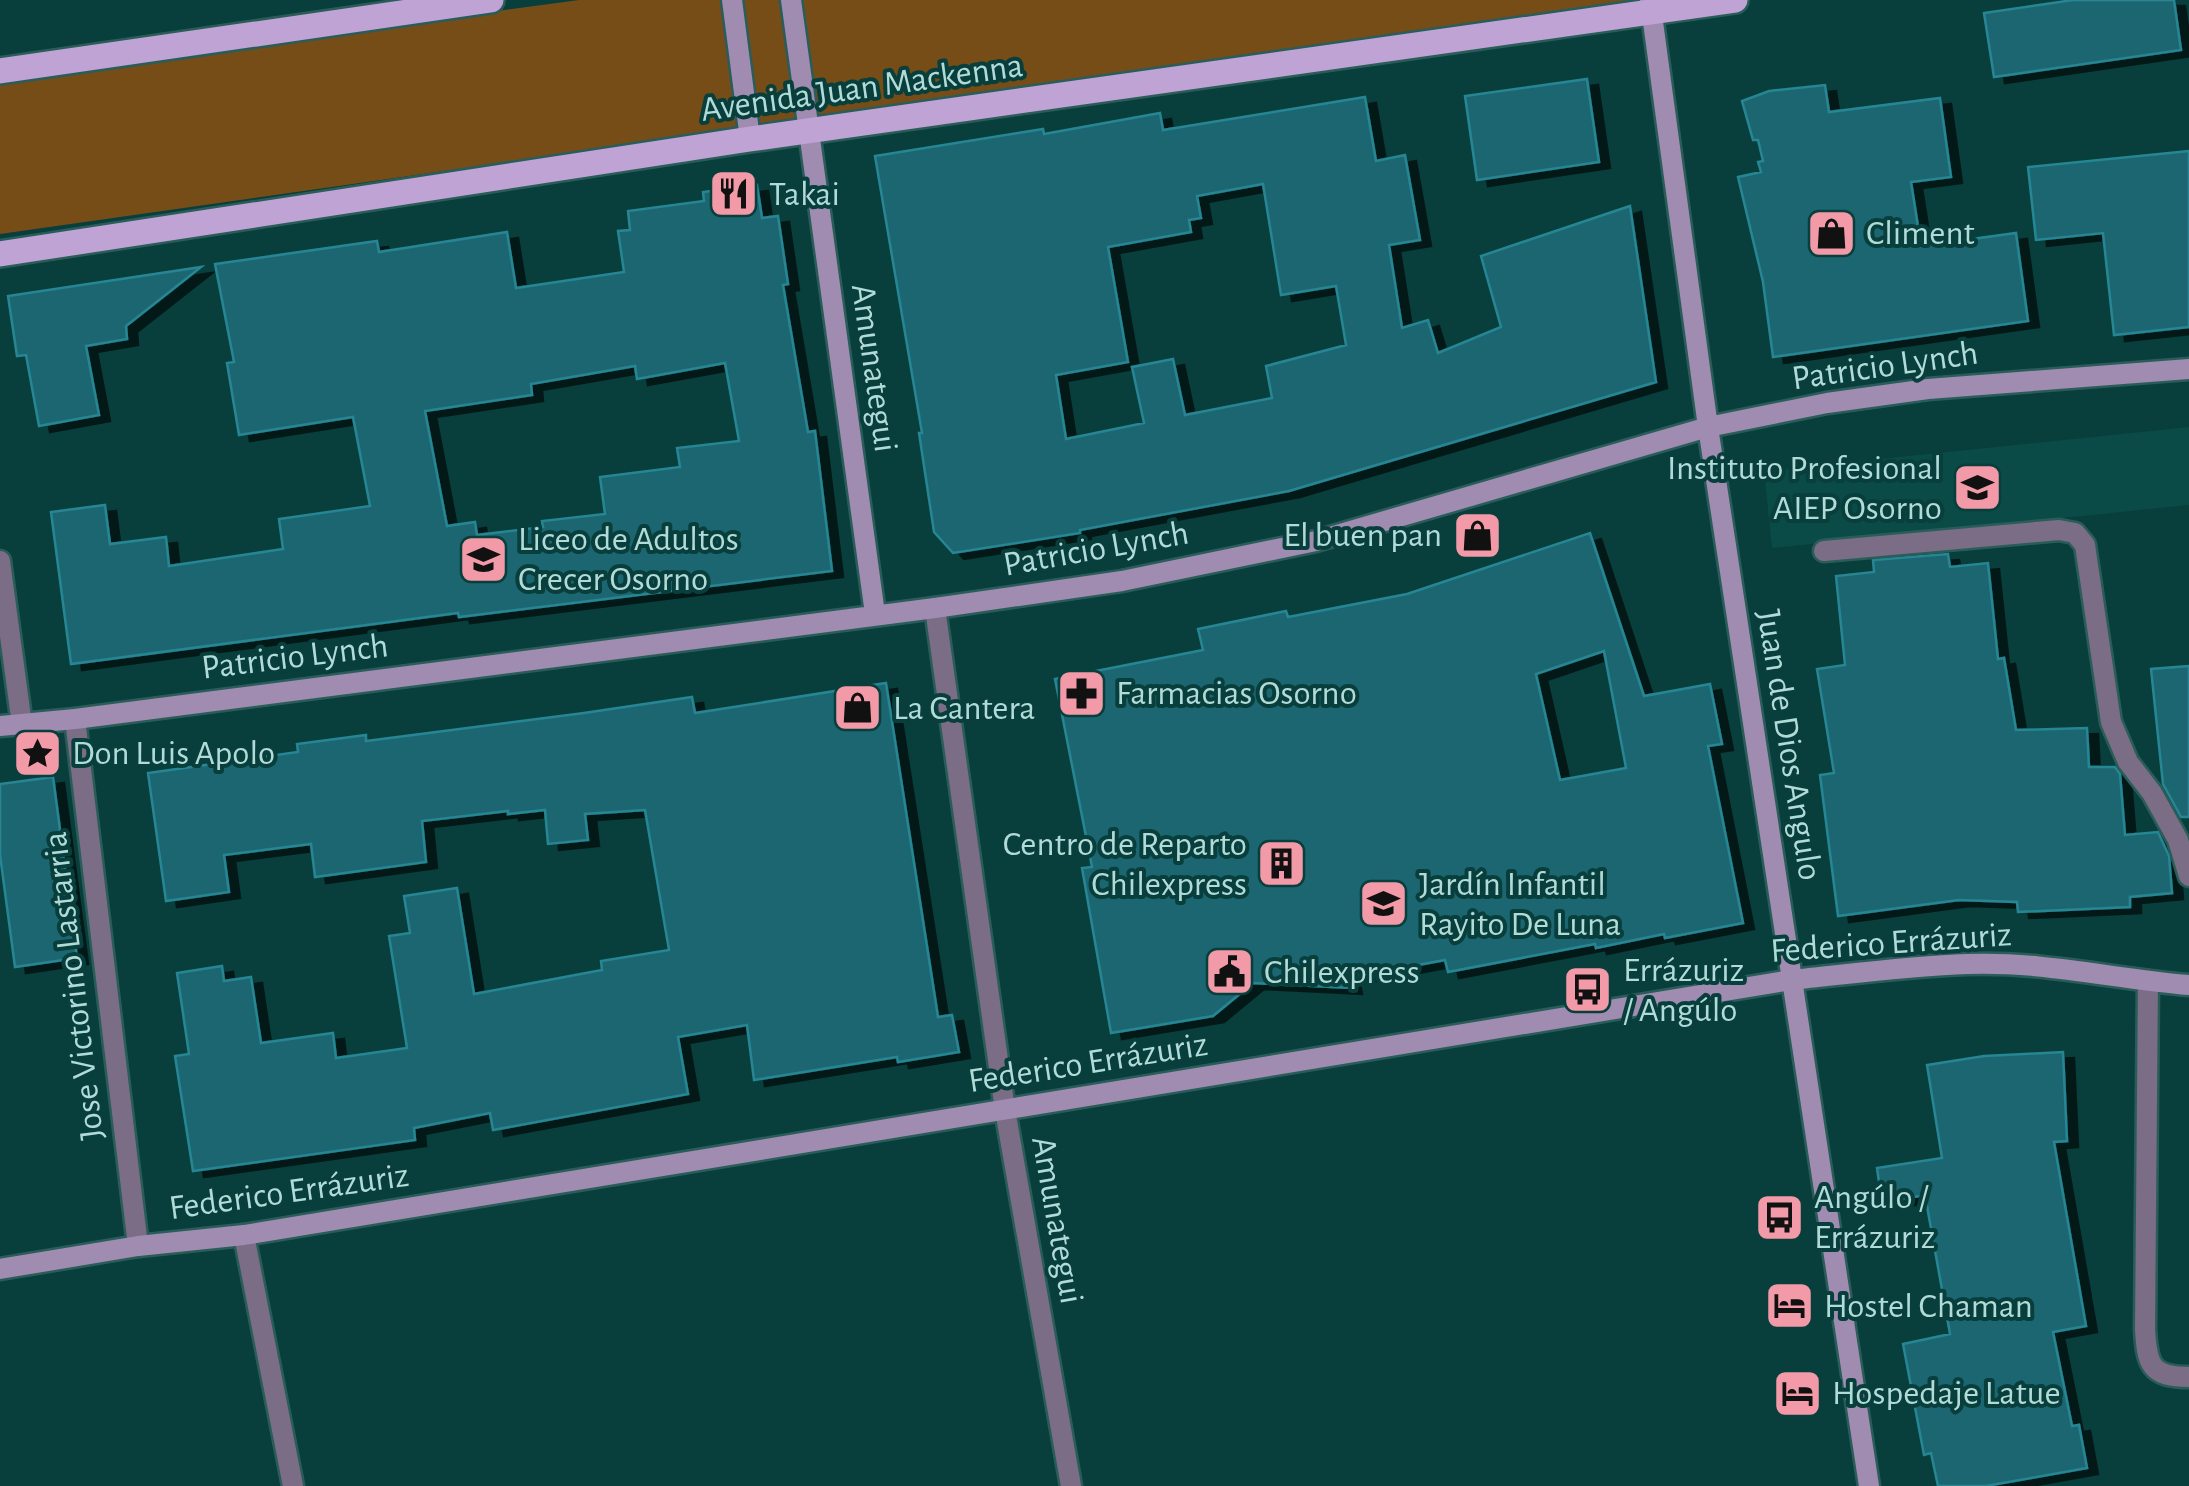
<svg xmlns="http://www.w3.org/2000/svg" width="2189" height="1486" viewBox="0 0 2189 1486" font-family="'Alegreya Sans',sans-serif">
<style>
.built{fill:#0a4a47}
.green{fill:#764d17}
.building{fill:#1f6671;stroke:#258694;stroke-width:2.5;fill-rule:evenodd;filter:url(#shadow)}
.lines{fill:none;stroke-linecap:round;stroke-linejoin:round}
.lane-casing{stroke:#2a5d5a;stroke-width:25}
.street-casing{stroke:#2a5d5a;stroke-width:25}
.secondary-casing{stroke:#2a5d5a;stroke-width:25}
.primary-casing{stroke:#2a5d5a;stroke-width:30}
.lane{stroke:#7a6d85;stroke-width:20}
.street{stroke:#7a6d85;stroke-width:20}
.secondary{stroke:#a08bb1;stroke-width:20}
.primary{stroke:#bea3d4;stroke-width:25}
.labels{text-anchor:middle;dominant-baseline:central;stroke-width:8;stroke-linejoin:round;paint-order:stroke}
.street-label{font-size:35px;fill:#b1dbd8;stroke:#083e3b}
.poi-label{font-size:35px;fill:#b1dbd8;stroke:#083e3b;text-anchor:start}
</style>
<defs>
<filter id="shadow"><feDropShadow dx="11" dy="6" stdDeviation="0" flood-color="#0009"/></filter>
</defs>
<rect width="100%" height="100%" fill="#083e3b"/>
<path class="built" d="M2189,427V505L1772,548L1764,471Z"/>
<path class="green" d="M579,0H1654L0,234V77Z"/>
<path class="building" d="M2073,0H2174L2181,50L1994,77L1984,13Z
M1587,79L1599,162L1477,180L1465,96Z
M1825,85L1829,112L1940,98L1951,177L1911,182L1921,246L2016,233L2028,321L1773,357L1763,282L1738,177L1761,172L1758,162L1763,161L1758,140H1753L1742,101L1769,91Z
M1365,97L1376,161L1405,155L1420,240L1389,245L1402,328L1428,320L1438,353L1501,327L1481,256L1630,206L1656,382L1289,491L1080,530V533L953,553L934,532L919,433H922L875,156L1043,129L1044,134L1160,113L1163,130ZM1263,184L1281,295L1336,286L1346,345L1266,366L1272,398L1185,415L1173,359L1132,367L1144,423L1066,439L1056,375L1128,362L1108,247L1191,232L1189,220L1201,218L1197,196Z
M2189,151V327L2114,335L2103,233L2036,240L2028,167Z
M757,185L762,218L778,216L788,284L783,285L808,432L815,431L832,571L459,617L458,613L71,664L51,512L105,505L110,544L166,537L169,566L283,549L279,519L370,506L353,417L239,435L227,363L234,362L215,264L377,241L379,252L507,232L516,288L624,272L618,231L630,230L628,211L704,201L703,192ZM725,363L739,441L677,448L680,467L600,477L605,514L542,521L543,527L477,535L475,522L447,526L425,411L532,395L531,384L635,366L637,379Z
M201,267L126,326L127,339L86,346L99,415L39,426L26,355L17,356L8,296Z
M1590,533L1644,696L1710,684L1722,744L1708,746L1743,923L1665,938L1664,934L1596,948L1595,944L1448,972L1445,960L1349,978L1351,988L1253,983L1213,1016L1111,1033L1082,868L1092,867L1055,679L1203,650L1198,629L1286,611L1288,617L1407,594ZM1604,651L1626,768L1560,780L1536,674Z
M1948,554L1950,567L1988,563L1998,659L2004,658L2016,730L2087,728L2089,767H2115L2120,774L2125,835L2158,832L2169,856L2172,893L2130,897V907L2018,912L2017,902L1959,900L1838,916L1820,775L1834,773L1817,669L1845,665L1836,576L1874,572L1873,560Z
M2189,666V817H2181L2163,784L2151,669Z
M886,683L938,1017L952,1015L959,1052L898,1062L897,1057L754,1080L747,1025L678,1037L688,1094L493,1130L490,1113L414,1128L415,1140L193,1171L175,1056L189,1054L177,973L222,966L224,981L251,977L261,1043L333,1033L336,1058L407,1048L389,936L410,933L404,896L457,888L474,994L602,970L601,961L669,950L645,810L585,814L588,840L548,844L545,810L508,814V811L422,821L426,862L315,877L311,844L224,855L229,892L166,901L148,773L298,752L297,744L366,735V741L584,713L692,697L695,713Z
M53,777L77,958L15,967L0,855V784Z
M2063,1052L2067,1141L2054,1142L2086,1326L2053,1332L2072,1426L2079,1425L2087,1468L1986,1486H1938L1931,1453L1924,1455L1903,1344L1950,1334L1925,1195L1882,1203L1877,1168L1942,1158L1927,1065L1984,1056Z"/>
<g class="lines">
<defs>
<path id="lane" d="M1824,551L2059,530L2075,533L2085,545L2111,722L2128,762L2152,793L2178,840L2189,876
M2148,981L2145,1329C2147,1364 2150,1377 2189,1377"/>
<path id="street" d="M0,561L22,725
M935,608L1005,1110L1071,1486
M75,719L138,1246
M244,1235L293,1486"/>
<path id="secondary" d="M732,0L750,139
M791,0L875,614
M1650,0L1708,427L1869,1486
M0,726L75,719L935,608L1122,581L1316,541L1708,427L1827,403L1928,389L2189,369
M0,1269L138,1246L244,1235L1791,980C1850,974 1909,966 1967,964C2042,961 2115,979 2189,985"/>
<path id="primary" d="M0,71L491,0
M0,254L750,139L1735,0"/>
</defs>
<use href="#lane" class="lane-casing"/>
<use href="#street" class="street-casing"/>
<use href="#secondary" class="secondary-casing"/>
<use href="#primary" class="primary-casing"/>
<use href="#lane" class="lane"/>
<use href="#street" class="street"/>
<use href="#secondary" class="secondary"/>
<use href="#primary" class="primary"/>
</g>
<defs>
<symbol id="restaurant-square" viewBox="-11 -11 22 22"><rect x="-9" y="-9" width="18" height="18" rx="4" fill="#f39aa8" stroke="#083e3b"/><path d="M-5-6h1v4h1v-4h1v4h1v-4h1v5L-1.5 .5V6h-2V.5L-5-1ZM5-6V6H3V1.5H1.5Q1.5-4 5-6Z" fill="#111"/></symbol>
<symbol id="shop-square" viewBox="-11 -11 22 22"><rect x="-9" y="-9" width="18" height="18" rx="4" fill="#f39aa8" stroke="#083e3b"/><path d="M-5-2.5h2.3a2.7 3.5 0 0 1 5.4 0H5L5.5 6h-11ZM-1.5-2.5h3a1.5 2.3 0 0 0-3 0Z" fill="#111"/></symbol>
<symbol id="university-square" viewBox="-11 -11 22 22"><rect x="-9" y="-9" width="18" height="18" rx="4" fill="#f39aa8" stroke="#083e3b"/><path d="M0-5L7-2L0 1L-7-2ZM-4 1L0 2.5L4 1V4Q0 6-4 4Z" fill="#111"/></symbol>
<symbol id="school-square" viewBox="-11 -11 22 22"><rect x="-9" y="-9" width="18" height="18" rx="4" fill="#f39aa8" stroke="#083e3b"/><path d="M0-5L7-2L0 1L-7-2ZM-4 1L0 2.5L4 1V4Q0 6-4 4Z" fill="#111"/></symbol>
<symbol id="pharmacy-square" viewBox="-11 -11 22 22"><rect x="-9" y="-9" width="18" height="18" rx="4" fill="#f39aa8" stroke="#083e3b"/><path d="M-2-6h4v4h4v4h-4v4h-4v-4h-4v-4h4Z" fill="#111"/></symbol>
<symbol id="sight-square" viewBox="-11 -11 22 22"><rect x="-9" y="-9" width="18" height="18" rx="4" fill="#f39aa8" stroke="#083e3b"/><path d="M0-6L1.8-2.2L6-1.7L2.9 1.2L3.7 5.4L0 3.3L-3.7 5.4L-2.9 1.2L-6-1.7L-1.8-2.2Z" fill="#111"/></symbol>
<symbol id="building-square" viewBox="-11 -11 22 22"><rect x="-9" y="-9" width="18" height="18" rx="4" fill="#f39aa8" stroke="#083e3b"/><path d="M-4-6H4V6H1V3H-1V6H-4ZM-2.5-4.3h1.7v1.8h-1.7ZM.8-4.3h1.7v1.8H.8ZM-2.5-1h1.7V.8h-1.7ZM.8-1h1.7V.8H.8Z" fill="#111"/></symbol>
<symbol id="civic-square" viewBox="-11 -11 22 22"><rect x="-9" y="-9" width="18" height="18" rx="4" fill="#f39aa8" stroke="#083e3b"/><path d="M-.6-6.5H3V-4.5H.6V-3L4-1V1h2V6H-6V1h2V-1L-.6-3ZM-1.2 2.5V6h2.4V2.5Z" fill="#111"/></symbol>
<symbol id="bus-square" viewBox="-11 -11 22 22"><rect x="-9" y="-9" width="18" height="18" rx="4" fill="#f39aa8" stroke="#083e3b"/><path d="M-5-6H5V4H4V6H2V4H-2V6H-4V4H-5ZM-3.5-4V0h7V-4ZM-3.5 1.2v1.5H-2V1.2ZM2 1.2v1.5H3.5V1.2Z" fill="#111"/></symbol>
<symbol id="hotel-square" viewBox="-11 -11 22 22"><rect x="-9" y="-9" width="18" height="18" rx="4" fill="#f39aa8" stroke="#083e3b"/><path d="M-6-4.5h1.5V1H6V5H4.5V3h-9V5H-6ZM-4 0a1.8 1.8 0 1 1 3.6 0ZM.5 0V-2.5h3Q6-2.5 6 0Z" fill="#111"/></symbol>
</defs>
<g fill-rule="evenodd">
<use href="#restaurant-square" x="706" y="166" width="55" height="55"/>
<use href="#shop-square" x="1804" y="206" width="55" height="55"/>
<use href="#university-square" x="1950" y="460" width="55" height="55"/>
<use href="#shop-square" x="1450" y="508" width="55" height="55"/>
<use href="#school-square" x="456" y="532" width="55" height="55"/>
<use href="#pharmacy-square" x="1054" y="666" width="55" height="55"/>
<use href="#shop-square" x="830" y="680" width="55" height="55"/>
<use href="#sight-square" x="10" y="726" width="55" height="55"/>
<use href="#building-square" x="1254" y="836" width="55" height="55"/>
<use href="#school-square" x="1356" y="876" width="55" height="55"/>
<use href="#civic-square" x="1202" y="944" width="55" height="55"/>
<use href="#bus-square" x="1560" y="962" width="55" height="55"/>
<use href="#bus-square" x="1752" y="1190" width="55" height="55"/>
<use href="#hotel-square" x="1762" y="1278" width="55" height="55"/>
<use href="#hotel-square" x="1770" y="1366" width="55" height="55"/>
</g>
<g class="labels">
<g class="street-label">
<text transform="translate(862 88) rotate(-8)">Avenida Juan Mackenna</text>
<text transform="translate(1885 366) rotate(-8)">Patricio Lynch</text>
<text transform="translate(874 368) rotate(82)">Amunategui</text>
<text transform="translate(1096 549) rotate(-10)">Patricio Lynch</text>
<text transform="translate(295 657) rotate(-7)">Patricio Lynch</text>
<text transform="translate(1789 745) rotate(81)">Juan de Dios Angulo</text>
<text transform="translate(1891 943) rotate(-4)">Federico Errázuriz</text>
<text transform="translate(74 986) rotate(-97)">Jose Victorino Lastarria</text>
<text transform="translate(1088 1063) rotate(-9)">Federico Errázuriz</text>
<text transform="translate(289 1192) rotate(-8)">Federico Errázuriz</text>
<text transform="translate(1057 1220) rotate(80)">Amunategui</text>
</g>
<g class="poi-label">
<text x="769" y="194">Takai</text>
<text x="1866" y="233">Climent</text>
<text x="1942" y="468" text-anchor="end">Instituto Profesional<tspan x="1942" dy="40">AIEP Osorno</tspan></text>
<text x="1442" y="535" text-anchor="end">El buen pan</text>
<text x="518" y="539">Liceo de Adultos<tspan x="518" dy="40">Crecer Osorno</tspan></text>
<text x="1116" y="693">Farmacias Osorno</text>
<text x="893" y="708">La Cantera</text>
<text x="72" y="753">Don Luis Apolo</text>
<text x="1247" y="844" text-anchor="end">Centro de Reparto<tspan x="1247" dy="40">Chilexpress</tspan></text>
<text x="1419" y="884">Jardín Infantil<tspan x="1419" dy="40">Rayito De Luna</tspan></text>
<text x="1623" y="970">Errázuriz<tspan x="1623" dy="40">/ Angúlo</tspan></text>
<text x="1264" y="972">Chilexpress</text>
<text x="1814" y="1197">Angúlo /<tspan x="1814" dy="40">Errázuriz</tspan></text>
<text x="1824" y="1306">Hostel Chaman</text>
<text x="1832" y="1393">Hospedaje Latue</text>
</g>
</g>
</svg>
